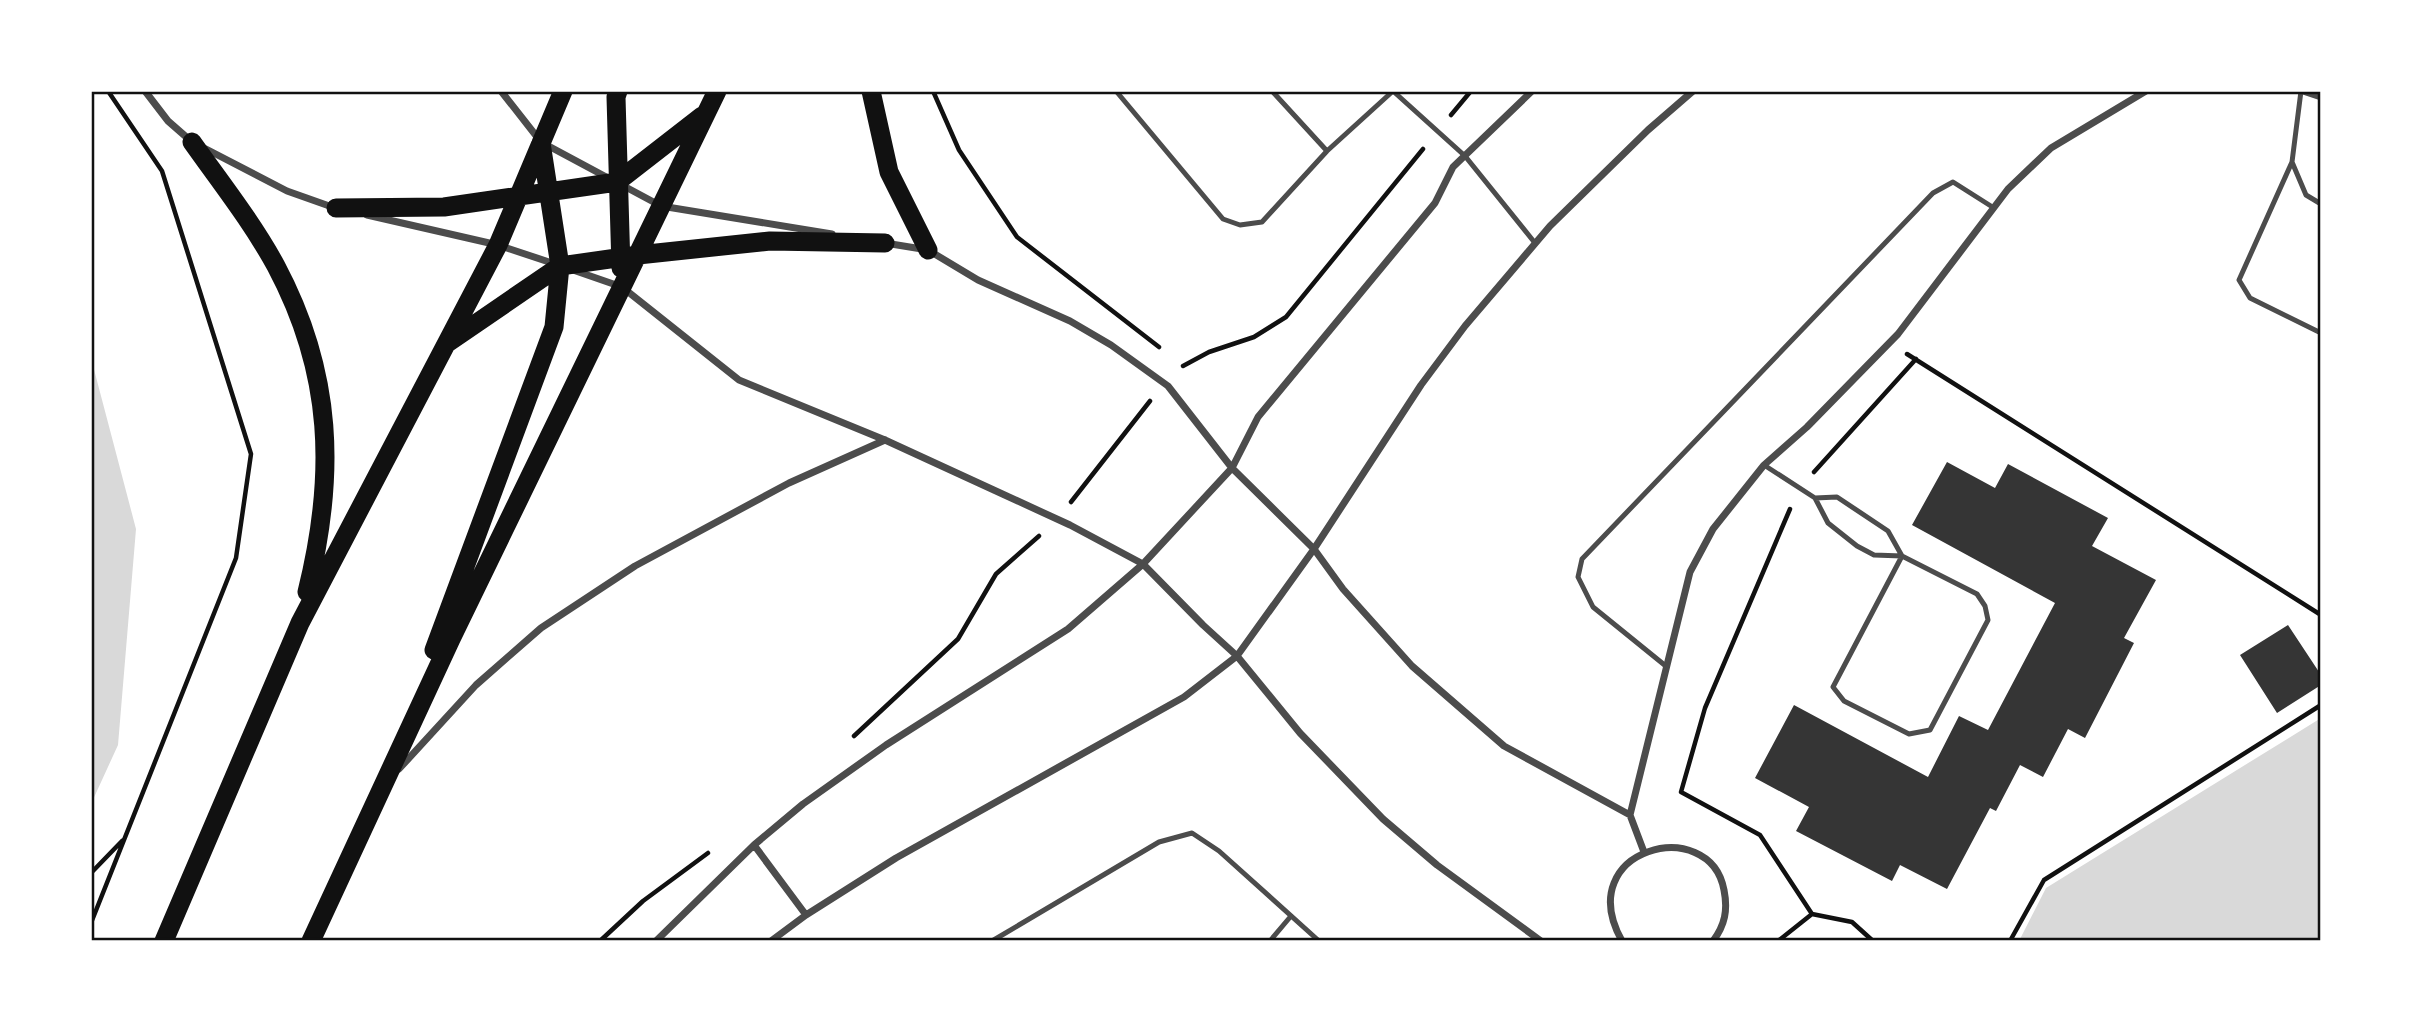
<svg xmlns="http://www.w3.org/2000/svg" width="2412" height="1032" viewBox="0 0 2412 1032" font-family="Signika,sans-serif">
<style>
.water{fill:#d9d9d9}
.building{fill:#353535}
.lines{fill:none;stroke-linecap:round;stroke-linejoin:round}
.path{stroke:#111;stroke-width:4.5}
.service{stroke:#4c4c4c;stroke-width:5}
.minor{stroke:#4c4c4c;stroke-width:7}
.trunk{stroke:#111;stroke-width:19}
.neatline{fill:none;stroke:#111;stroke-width:2.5}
</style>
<rect width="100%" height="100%" fill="#fff"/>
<path class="water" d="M91,358L136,529L118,745L91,804Z
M2321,718V941H2019L2046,888Z"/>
<path class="building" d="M1947,462L1995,488L2008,464L2108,518L2092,546L2156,580L2124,638L2134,643L2085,738L2068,729L2043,777L2020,765L1996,811L1990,808L1947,889L1900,865L1892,881L1796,831L1809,807L1755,778L1794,705L1928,777L1959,716L1988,730L2055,603L1912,525Z
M2288,625L2321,675V685L2277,713L2240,655Z"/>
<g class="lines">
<path class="path" d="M933,91L959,150L1017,237L1159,347
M1451,115L1471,91
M1907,354L2321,615
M1183,366L1209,352L1254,337L1286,317L1423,149
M1814,472L1916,359
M1071,502L1150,401
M1790,509L1705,708L1681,792L1760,835L1812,914
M854,736L958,639L996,574L1039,536
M91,873L122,841
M91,923L236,558L251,454L162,171L108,91
M600,941L643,901L708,853
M1778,941L1812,914L1852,922L1873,941
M2010,941L2044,880L2321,705"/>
<path class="service" d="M1116,91L1223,219L1240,225L1262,222L1327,151L1393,91L1465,156L1535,243
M1272,91L1327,151
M2301,91L2292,162L2239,280L2250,298L2321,333
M2292,162L2306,195L2321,204
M1764,465L1815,498L1828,523L1857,546L1874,555L1902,556L1977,594L1985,606L1988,620L1930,730L1909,734L1844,701L1833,687L1902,556
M1815,498L1837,497L1888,531L1902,556
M1667,667L1593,607L1578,577L1582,559L1933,193L1953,182L1994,208
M992,941L1159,842L1192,833L1219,851L1319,941
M1270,941L1291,916"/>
<path class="minor" d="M145,91L168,121L192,142
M501,91L541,142L610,179
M2303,91L2321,97
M206,149L287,191L335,208
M620,184L661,206L832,234
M367,215L498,245L558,265
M885,243L928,250L978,280L1070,321L1111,345L1168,386L1232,468L1314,549L1343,589L1412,666L1504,746L1630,815
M573,270L622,287L739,380L885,440L1070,525L1143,564L1203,625L1237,656L1300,733L1383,819L1437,865L1541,941
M399,769L476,685L541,628L635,566L789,483L885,440
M754,845L806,915
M1644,852L1630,815L1690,572L1713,529L1764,465L1807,427L1898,334L2008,189L2051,148L2146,91
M656,941L754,845L803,804L886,745L1068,629L1143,564L1232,468L1258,417L1435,203L1453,167L1532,91
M771,941L806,915L896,858L1184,697L1237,656L1314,549L1421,385L1465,326L1550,226L1648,130L1693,91
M1622,941C1570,848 1710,813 1724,890C1728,910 1725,925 1713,941"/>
<path class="trunk" d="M618,91L616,97L621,268
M871,91L889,172L928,250
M192,142C221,183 252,222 276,266C333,373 336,475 307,592
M336,208L444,207L617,182L702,116
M449,342L560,266L638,255L770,241L885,243
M434,650L554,327L560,266L541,143
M164,941L300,623L498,245L563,91
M311,941L451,639L717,91"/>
</g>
<rect width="2412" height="1032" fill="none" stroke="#ffffff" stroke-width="186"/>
<rect x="93" y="93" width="2226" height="846" class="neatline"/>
</svg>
